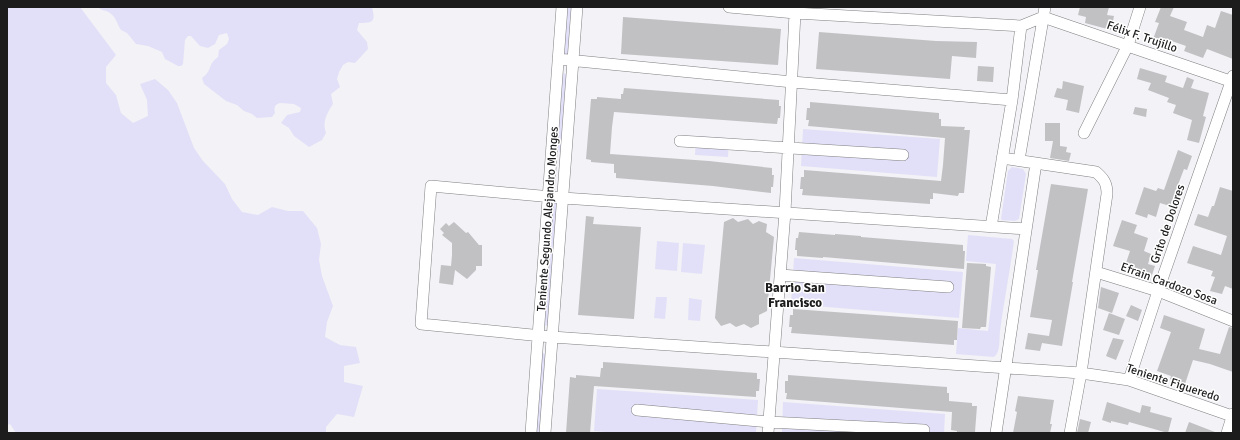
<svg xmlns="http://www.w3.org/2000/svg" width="1240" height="440" viewBox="0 0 1240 440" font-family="Signika,sans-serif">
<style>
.green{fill:#e2e0f8}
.building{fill:#c1c1c4}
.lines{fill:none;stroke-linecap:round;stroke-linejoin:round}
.minor-casing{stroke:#7f7f82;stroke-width:12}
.minor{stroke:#fff;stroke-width:11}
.labels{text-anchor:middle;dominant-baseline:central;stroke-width:3;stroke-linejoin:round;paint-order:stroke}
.street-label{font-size:12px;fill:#1c1c1d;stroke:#fff}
.neighbourhood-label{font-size:13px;font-weight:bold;fill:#1c1c1d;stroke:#fff}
</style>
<rect width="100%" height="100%" fill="#f3f2f6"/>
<path class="green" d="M7,7H80L116,55L106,67V83L116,95L121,113L133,123L148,116L147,100L140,84L155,79L168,90L177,103L194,148L203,161L225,184L232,199L242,212L258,215L272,207L288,211H303L317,228L321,244L319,260L322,276L333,306L327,322L325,337L340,345L356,347L360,363L344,366V382L363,386L354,417L337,414L326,427V433H16L10,424L7,425Z
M98,7H372C376,22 373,23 359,23L357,30L367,42L368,49L355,63L348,62L343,65L339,72L337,79L340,87L331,94L333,104C327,113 322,122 326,133L322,140L309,147L294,136L289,128L281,123L287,115L300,112L301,108L294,104L280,103C274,105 274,108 275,113L272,117L257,118L252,114L244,111L237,105L226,101L204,84L202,78C213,70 207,65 218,57L219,50L227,44L229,39L227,33L219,35L215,44L208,48L200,46L191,36H188L185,40L183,64L181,66H178L165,59L162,52L148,46L136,44L127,33L121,30C117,24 116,17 110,13C106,10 101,11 98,7Z
M567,7H572L569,55L564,56Z
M564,73L567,75L558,186L560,154L557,144L563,74Z
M803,129L940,139L937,177L801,166Z
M696,136L729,138L728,157L695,155Z
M1012,167L1023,169L1026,174L1019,219L1015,221L1002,220L1001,219L1008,171Z
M554,202L557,203L548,325L547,326L544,325L553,203Z
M968,235L1012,239L1014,241C1010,271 1004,301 1000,331C999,339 1001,352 994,357L956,354L958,328L988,331L996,264L966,261Z
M657,241L679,243L677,271L655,269Z
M683,243L705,245L702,274L681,272Z
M794,258L963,272L959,318L791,304Z
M656,297H667L665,319L654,318Z
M689,298L702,300L700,321L688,320Z
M544,353L546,355L540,433H535L542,354Z
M597,389L758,400L756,433H617L594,431Z
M783,402L945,414L944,433H782Z"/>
<path class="building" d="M1080,7H1109L1107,15L1114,16L1111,30L1085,23L1086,17L1078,15Z
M1161,7H1174L1170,16L1187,22L1184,30L1203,37L1207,25L1215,28L1221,11L1233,15V59L1207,49L1203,58L1184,51L1186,46L1166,39L1163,46L1152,42L1159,23L1155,22Z
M623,17L781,29L778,65L621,54Z
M819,32L936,41L977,42L976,58L952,56L950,79L816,69Z
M978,66L994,67L993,82L977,81Z
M1140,68L1167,76L1165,82L1183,88L1187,77L1194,80L1191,88L1209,93L1203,116L1206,117L1199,143L1187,140L1192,120L1173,113L1176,105L1167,102L1169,98L1148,90L1151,83L1137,79Z
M1063,81L1084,86L1079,113L1066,110L1068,100L1054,97L1057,88L1062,89Z
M624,88L779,100V106H781L780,118H778L777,124L614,112L612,127L610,154L709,161L772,168V175H774L773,187H771V193L713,186L616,178V173H614V164L591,162V160L586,159L591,99H597V97L621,99V94H623Z
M810,102L939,113V119H941V126L965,127L964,130H970L964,193H959L958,196L933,193V199H930V204L802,195L803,189H800L801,177H804V170L941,181L943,165L945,138L808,126L809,120H806L807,108H810Z
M1135,107L1147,109L1146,117L1133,114Z
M1045,123H1060V146L1067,147L1066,152L1071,153L1069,161L1050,158L1053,141H1045Z
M1178,150L1192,156L1187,170L1184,169L1170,206L1160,203L1156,217L1148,214L1147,218L1135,214L1144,187L1156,191L1158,188L1164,190Z
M1051,184L1088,189L1072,282H1073L1062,346L1042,343L1040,351L1025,349L1028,333L1049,336L1052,320L1030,317L1038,270H1036Z
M1220,187L1233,191V289L1225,286L1222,294L1210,291L1215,277L1211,276L1213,271L1187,263L1193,246L1221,255L1227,236L1194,225L1198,214L1208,217L1212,206H1214Z
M586,216L594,217L593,224L641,227L634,319L578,315Z
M733,218L738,222L748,219L753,224L759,221L767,224L766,232L774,237L767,311L759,315V324L751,328L744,324L736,327L730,323L721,326L715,318L724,222Z
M1122,220L1137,225L1134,233L1148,238L1144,251L1151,254L1148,264L1155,266L1150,281L1135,276L1137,271L1124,269L1130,251L1113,246Z
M454,222L466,233L468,232L479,245H482V266H476V270L467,279L455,270L453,285L439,283L441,265L451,266L452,255V243L442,235L444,233L440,229L446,223L449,226Z
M799,232L835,235V234L861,236V237L963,245V251H965L964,269L823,257V258L797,256V250H795L796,238H798Z
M967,263L986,264V266L991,267L986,327H981L980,329L962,328Z
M1101,287L1119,293L1112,313L1098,308Z
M1131,305L1142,310L1138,321L1126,316Z
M793,309L958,321L957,340H954V345L791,333L792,327H789L790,315H793Z
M1109,313L1125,319L1119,335L1103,330Z
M1164,315L1205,329L1199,349L1220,354L1229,327L1233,328V372L1210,364L1193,360L1185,384L1170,379L1171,376L1157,371L1171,332L1160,328Z
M1113,338L1124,340L1116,360L1106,356Z
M603,362L757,373V379H760L759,391H756V397L594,386L590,433H566L570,377L576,378V375L600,377L601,368H603Z
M788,375L947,387V393H949V401L972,403V406H977L975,432L957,433V431L951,430L952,412L786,399L787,393H785V381H788Z
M1018,396L1054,400L1050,424H1052L1050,433H1013L1017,412L1015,411Z
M1107,402L1140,413L1142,405L1151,407L1150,412L1172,418L1168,433L1129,422L1128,425L1111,421V423L1102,420Z
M1080,419L1091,422L1088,433H1077Z
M1189,422L1215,432V433H1185Z"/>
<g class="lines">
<defs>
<path id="minor" d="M729,7L795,13L1021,26L1043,17
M1043,17L1233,82
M558,59L792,82L1012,100
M1084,133L1128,45L1140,7
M680,141L903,155
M1002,158L1096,172C1104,179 1107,183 1107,194L1081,373L1070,433
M1019,160L1045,7
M991,227L1012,100L1021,26
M1026,229L563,198L431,186L421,324L552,337L1081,373L1129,380L1232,416
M1096,272L1158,291L1233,321
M780,275L948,287
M1129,380L1158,291L1233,76
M637,410L769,422L924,430
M531,433L562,7
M545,433L577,7
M768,433L785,212L795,13
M996,433L1036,163
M1227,433L1233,414"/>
</defs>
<use href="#minor" class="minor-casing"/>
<use href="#minor" class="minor"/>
</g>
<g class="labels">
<g class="street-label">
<text transform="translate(1142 37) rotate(19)">Félix F. Trujillo</text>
<text transform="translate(548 219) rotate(-86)">Teniente Segundo Alejandro Monges</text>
<text transform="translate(1168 224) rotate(-71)">Grito de Dolores</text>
<text transform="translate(1169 284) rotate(20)">Efrain Cardozo Sosa</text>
<text transform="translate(1173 383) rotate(18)">Teniente Figueredo</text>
</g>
<g class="neighbourhood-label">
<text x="795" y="288">Barrio San<tspan x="795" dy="15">Francisco</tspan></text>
</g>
</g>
<rect width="1240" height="440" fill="none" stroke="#1c1c1d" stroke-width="16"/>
</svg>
